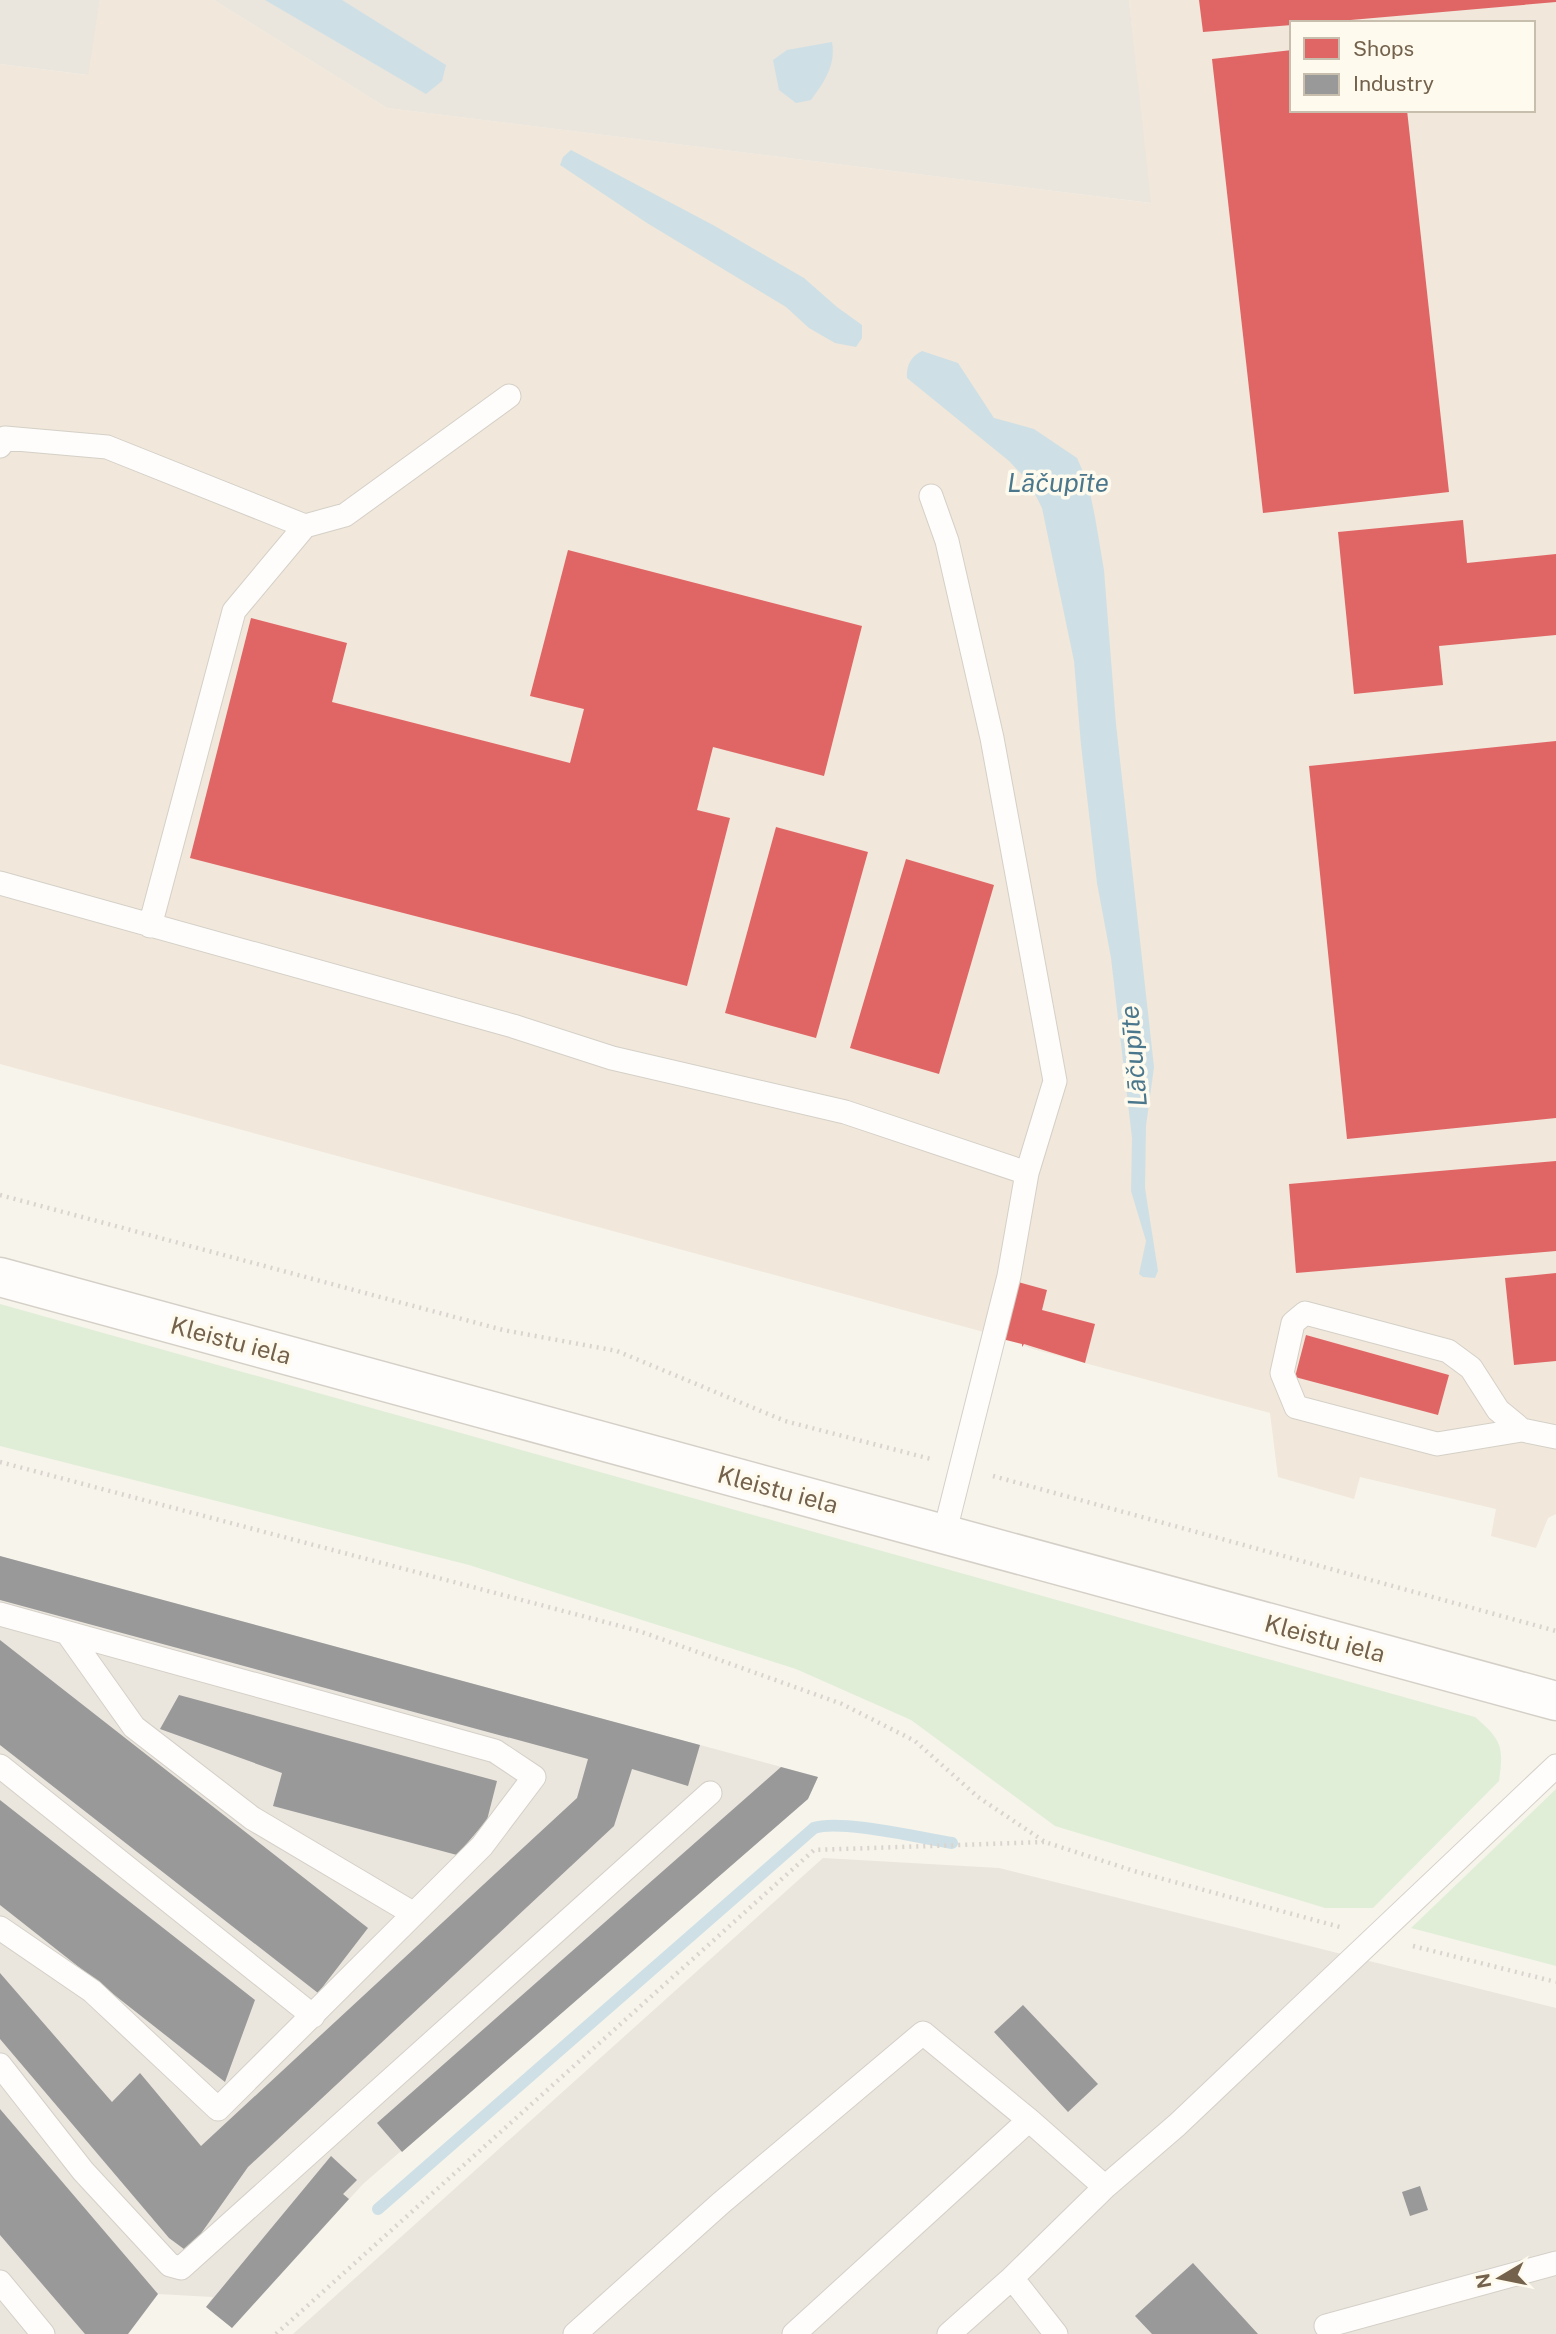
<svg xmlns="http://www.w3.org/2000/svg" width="1556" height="2334" viewBox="0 0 1556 2334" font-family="'Public Sans',sans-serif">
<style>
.commercial{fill:#f1e7da;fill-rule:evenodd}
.industrial{fill:#eae5dd}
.green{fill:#e0eed7}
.water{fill:#cee0e6}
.shops{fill:#e06666}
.industry{fill:#999}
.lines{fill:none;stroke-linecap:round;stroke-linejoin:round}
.stream{stroke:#cee0e6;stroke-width:12}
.service-casing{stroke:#d4d0c7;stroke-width:25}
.secondary-casing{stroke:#d5d0c7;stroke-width:41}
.path{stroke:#dad4ce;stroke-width:4.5;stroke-dasharray:2 5;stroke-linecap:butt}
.service{stroke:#fefdfc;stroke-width:23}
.secondary{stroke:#fefdfc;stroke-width:38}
.labels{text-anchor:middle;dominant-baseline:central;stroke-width:7;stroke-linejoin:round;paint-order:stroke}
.street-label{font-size:24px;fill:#74624d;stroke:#fefbee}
.water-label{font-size:26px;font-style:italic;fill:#4b778d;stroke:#fefbee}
</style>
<rect width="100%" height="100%" fill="#f7f4ec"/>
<path class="commercial" d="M100,0H214L387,108L1150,203L1129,0H1556V1514L1548,1518L1536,1548L1491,1536L1496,1509L1360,1477L1354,1499L1278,1477L1270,1413L1033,1349L1002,1337L0,1064V64L87,75ZM1292,23H1533V110H1292Z"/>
<path class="industrial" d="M0,0H100L88,75L0,64Z
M214,0H1129L1151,203L387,108Z
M0,1556L700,1745L818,1777L808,1799L363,2184L232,2328L206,2307L213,2297L158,2294L128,2334H0Z
M823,1858L999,1868L1556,2008V2334H293Z"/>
<path class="green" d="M0,1304L1475,1717C1502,1740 1504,1747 1499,1781L1373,1908H1325L1055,1826L911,1720L796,1669L469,1565L0,1446Z
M1556,1789V1966L1411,1928Z"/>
<path class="water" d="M265,0H342L446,65L442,81L426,94Z
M832,42C836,65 825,81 811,100L796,103L779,90L773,60L787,50Z
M571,150L713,225L804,278L837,307L862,325V338L856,347L835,343L809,328L786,307L647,223L560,165L563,157Z
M922,351L958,363L994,418L1034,429L1077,458L1088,483L1095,517L1104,570L1116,724L1154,1067L1146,1126L1145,1188L1158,1271L1155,1278L1143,1277L1139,1274L1146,1241L1131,1191L1132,1138L1111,958L1097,883L1081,745L1074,661L1042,508L1029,482L1009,461L907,378C906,366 911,356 922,351Z"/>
<path class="shops" d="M1199,0H1556V2L1316,23H1292V25L1203,32Z
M1292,50V110H1407L1449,492L1263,513L1212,59Z
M1463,520L1467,563L1556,554V635L1439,646L1443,685L1354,694L1338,532Z
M568,550L862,626L824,776L713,747L697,810L730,818L687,986L190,858L251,618L347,643L332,702L570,763L584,709L530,696Z
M1556,741V1118L1347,1139L1309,766Z
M776,827L868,852L816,1038L725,1013Z
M906,859L994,885L939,1074L850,1048Z
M1556,1161V1251L1296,1273L1289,1184Z
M1556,1273V1361L1514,1365L1505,1278Z
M1018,1282L1047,1290L1042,1310L1095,1324L1085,1363L1024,1344L1022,1347V1344L1002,1339Z
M1306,1335L1449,1375L1438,1415L1295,1377Z"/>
<path class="industry" d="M0,1556L700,1745L688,1786L632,1769L614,1826L248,2167L188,2252L169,2238L0,2039V1973L112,2102L140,2073L201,2146L577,1798L588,1759L0,1600Z
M0,1640L368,1928L318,1993L0,1745Z
M179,1695L497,1781L487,1820L457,1855L273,1806L282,1773L160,1729Z
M781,1767L818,1777L808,1799L402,2152L377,2123Z
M0,1800L255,2000L225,2082L0,1905Z
M1023,2005L1098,2084L1068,2112L994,2032Z
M0,2109L158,2294L128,2334H85L0,2235Z
M331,2156L357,2180L343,2194L349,2199L232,2328L206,2307Z
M1420,2186L1428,2210L1410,2216L1402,2192Z
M1193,2263L1258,2334H1152L1135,2316Z"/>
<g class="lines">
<path class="stream" d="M378,2209L814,1828C840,1819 921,1838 952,1843"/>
<defs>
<path id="service" d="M0,446L5,438L107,447L305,526
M931,496L947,541L992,738L1055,1081L1027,1173L1009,1276L944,1535
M0,883L513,1026L612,1058L845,1112L1027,1173
M150,926L234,611L305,526L345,515L509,396
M1522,1430L1498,1410L1471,1368L1448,1351L1305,1313L1293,1323L1282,1373L1296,1407L1437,1444L1522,1430L1556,1437
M0,1614L495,1751L534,1777L482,1846L218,2109L92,1991L0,1928
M68,1634L134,1727L252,1818L414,1914
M0,1766L313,2016
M0,2065L83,2171L170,2265L181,2268L710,1793
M1012,2278L1056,2334
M0,2282L43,2334
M1326,2326L1556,2263
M575,2334L721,2203L923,2033L1029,2120L1105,2187
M794,2334L1029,2120
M949,2334L1012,2278L1105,2187L1177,2125L1556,1766"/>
<path id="secondary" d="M0,1277L1556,1701"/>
</defs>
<use href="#service" class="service-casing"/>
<use href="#secondary" class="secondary-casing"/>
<path class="path" d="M0,1195L503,1330L617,1351L785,1421L931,1459
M0,1462L639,1631L842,1704L915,1741L978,1797L1045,1842L1134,1871L1340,1927
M993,1476L1556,1631
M1413,1946L1556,1982
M276,2334L814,1850L1044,1842"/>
<use href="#service" class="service"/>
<use href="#secondary" class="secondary"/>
</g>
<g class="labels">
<g class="street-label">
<text transform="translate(231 1340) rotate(15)">Kleistu iela</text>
<text transform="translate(778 1489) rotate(15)">Kleistu iela</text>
<text transform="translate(1325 1638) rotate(15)">Kleistu iela</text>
</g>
<g class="water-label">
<text x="1058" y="482">Lāčupīte</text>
<text transform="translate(1133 1056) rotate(-95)">Lāčupīte</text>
</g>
</g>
<rect x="1290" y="21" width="245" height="91" fill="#fefbee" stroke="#c7beae" stroke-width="2"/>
<rect x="1304" y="38" width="35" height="21" fill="#e06666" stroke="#c7beae" stroke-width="2"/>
<text x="1353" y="56" font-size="21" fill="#74624d">Shops</text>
<rect x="1304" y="74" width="35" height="21" fill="#999999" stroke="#c7beae" stroke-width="2"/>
<text x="1353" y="91" font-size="21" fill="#74624d">Industry</text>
<g transform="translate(1500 2278) rotate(260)" stroke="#fefbee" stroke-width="5" paint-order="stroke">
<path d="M0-5L12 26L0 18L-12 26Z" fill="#74624d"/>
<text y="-10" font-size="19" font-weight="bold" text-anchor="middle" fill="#74624d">N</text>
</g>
</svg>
